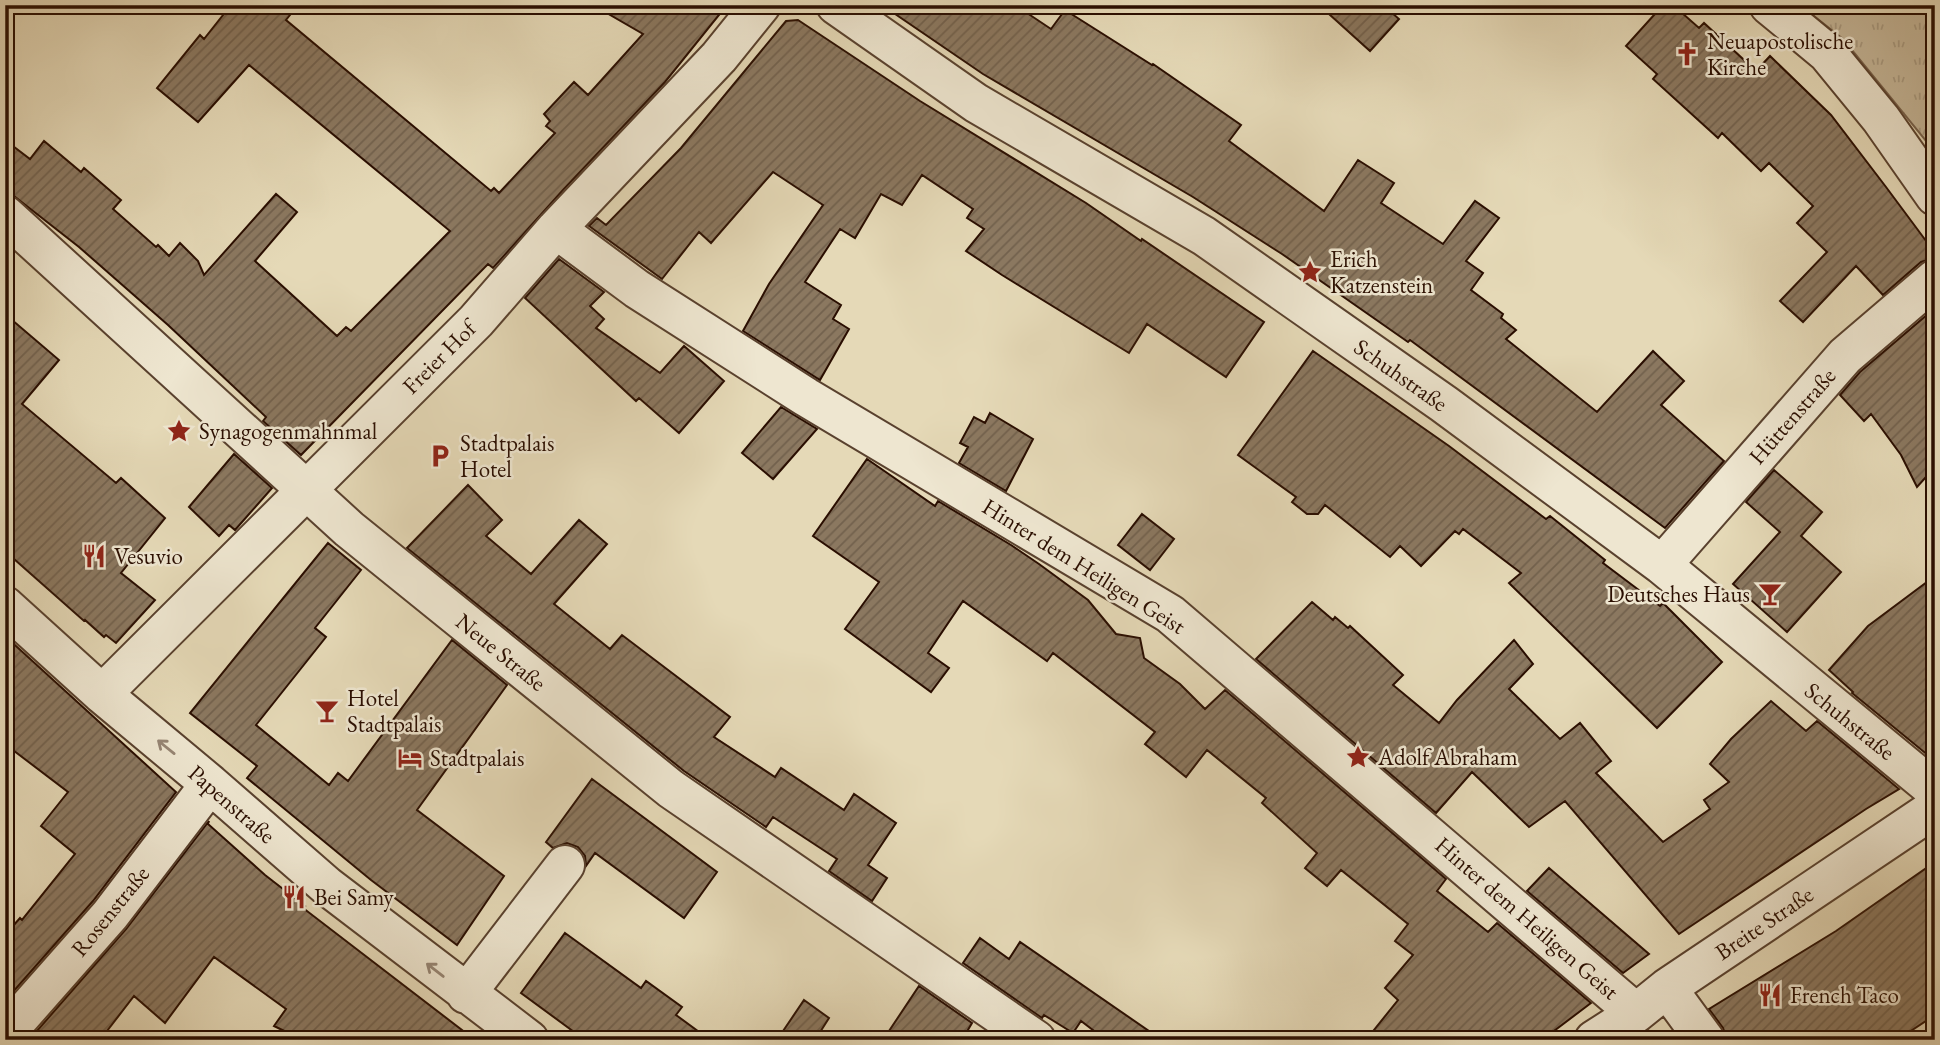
<svg xmlns="http://www.w3.org/2000/svg" width="1940" height="1045" font-family="'EB Garamond',serif">
<defs>
<pattern id="park-tufts" width="24" height="20" patternUnits="userSpaceOnUse" patternTransform="scale(1.75)"><rect width="24" height="20" fill="#c5b698"/><path d="M3 7l-1-3M5 7V3M7 7l1-3M15 17l-1-3M17 17v-4M19 17l1-3" fill="none" stroke="#a99b81"/></pattern>
<pattern id="building-hatch" width="6" height="6" patternUnits="userSpaceOnUse" patternTransform="scale(1.75)"><rect width="6" height="6" fill="#8b7860"/><path d="M-1 1l2-2M0 6l6-6M5 7l2-2" fill="none" stroke="#72614d"/></pattern>
</defs>
<rect width="100%" height="100%" fill="#e5d9b7"/>
<filter id="stains"><feTurbulence type="fractalNoise" baseFrequency=".00286" numOctaves="4"/><feColorMatrix values="0 0 0 0 .2 0 0 0 0 .09 0 0 0 0 .02 0 0 0 .5 -.17"/></filter>
<radialGradient id="worn" r=".72"><stop offset=".6" stop-color="#630" stop-opacity="0"/><stop offset="1" stop-color="#630" stop-opacity=".3"/></radialGradient>
<!-- park -->
<path fill="url(#park-tufts)" stroke="#78624c" stroke-width="2" d="M1800,5H1935V152L1843,39Z"/>
<!-- building -->
<path fill="url(#building-hatch)" stroke="#2a0e01" stroke-width="2" d="M231,5H298L286,20L491,191L494,188L499,193L555,133L546,126L550,121L544,114L574,82L588,95L643,34L593,5H727L665,82L563,190L493,268L488,264L301,455L263,421L266,417L168,325L79,247L5,189V140L30,159L44,141L81,172L84,168L121,200L113,209L156,247L158,245L169,256L180,243L198,261L204,275L276,194L297,212L255,261L337,336L346,327L351,331L450,231L249,65L198,122L157,88L200,35L204,39Z
M882,5H1015L1051,29L1065,10L1152,65L1153,64L1241,125L1229,141L1324,211L1358,160L1394,183L1381,203L1443,244L1475,201L1499,218L1466,261L1483,273L1471,290L1503,314L1501,318L1516,330L1506,339L1597,412L1653,351L1684,381L1661,405L1724,461L1665,528L1410,340L1408,342L1282,254L1193,197L983,74Z
M1319,5H1383L1399,19L1370,51Z
M1663,5H1673L1699,28L1704,23L1756,71L1770,56L1831,115L1886,187L1935,253V258L1921,262L1883,295L1856,266L1803,322L1780,301L1827,252L1797,223L1813,206L1769,163L1761,171L1722,133L1718,138L1653,79L1657,74L1626,46Z
M798,20L920,101L1086,203L1141,241L1142,239L1264,322L1226,377L1147,324L1129,353L1002,275L966,251L984,229L967,218L973,209L922,175L902,205L881,194L855,238L840,229L805,282L841,305L833,319L849,329L820,380L743,331L769,284L823,205L773,172L711,243L699,232L662,279L589,226L597,218L606,225L681,148L786,21Z
M559,259L604,292L590,306L604,319L596,328L660,373L684,346L724,381L679,433L639,398L636,401L525,298Z
M1935,308V467L1917,487L1901,455L1871,414L1864,421L1840,395L1860,372Z
M5,314L59,360L22,404L116,483L121,478L165,518L121,573L155,600L116,643L106,635L104,637L85,620L84,621L5,551Z
M1313,351L1449,446L1546,519L1550,516L1605,560L1603,563L1660,606L1663,603L1722,662L1657,728L1509,583L1521,573L1463,529L1459,534L1455,531L1421,566L1400,546L1390,557L1325,505L1318,514H1307L1292,502L1296,497L1238,455Z
M781,407L817,429L773,479L742,453Z
M990,413L1033,439L1006,491L959,463L968,447L960,443L974,417L985,423Z
M234,454L272,488L235,530L229,525L219,536L189,507Z
M867,459L935,506L938,501L1011,545L1039,564L1088,600L1116,634L1140,638L1144,658L1180,684L1205,709L1225,690L1446,879L1437,891L1488,932L1497,923L1591,1003L1542,1040H1366L1398,1000L1385,988L1413,955L1395,941L1408,924L1341,870L1327,886L1305,868L1317,853L1262,803L1266,798L1207,750L1186,777L1145,744L1155,732L1053,653L1047,661L963,601L928,653L949,668L931,692L845,629L879,582L813,536Z
M1774,470L1822,512L1801,536L1841,572L1787,632L1733,584L1780,532L1746,502Z
M468,485L502,520L486,536L531,574L579,520L607,544L554,604L610,649L622,635L730,717L714,737L775,777L781,768L844,810L854,794L896,823L868,865L887,878L872,901L829,871L837,859L773,817L766,827L684,771L407,548Z
M1142,514L1174,539L1150,570L1118,545Z
M328,543L361,570L315,628L326,637L256,725L329,785L338,773L348,781L452,640L507,685L417,810L504,876L457,945L371,880L247,778L257,766L190,713Z
M1935,576V761L1852,693L1853,692L1829,670L1868,626Z
M1312,602L1333,620L1335,617L1348,628L1350,626L1403,675L1393,685L1439,723L1457,700L1514,640L1533,664L1509,689L1560,739L1580,723L1611,761L1596,773L1663,842L1710,809L1704,800L1729,782L1710,764L1731,739L1771,701L1806,731L1817,721L1899,789L1866,809L1679,934L1565,801L1529,827L1472,772L1436,813L1256,659Z
M5,636L176,792L93,901L5,1001V935L20,918L22,920L75,854L41,826L68,792L5,744Z
M592,779L717,872L684,918L595,853L586,866L585,856L578,847L567,843L553,848L546,842Z
M209,821L208,824L265,875L305,906L303,908L475,1040H303L274,1026L286,1009L214,957L165,1023L134,996L100,1040H29L126,929Z
M1935,862V1015L1897,1040H1727L1723,1028L1709,1009L1836,931Z
M1549,868L1649,954L1623,973L1527,891Z
M565,933L641,988L646,981L682,1007L676,1015L710,1040H585L521,993Z
M980,938L1009,959L1020,942L1162,1040H1106L1081,1021L1073,1033L1044,1015L1042,1018L963,963Z
M919,986L972,1023L962,1040H883Z
M804,1000L829,1018L815,1040H777Z"/>
<g fill="none" stroke-linecap="round" stroke-linejoin="round">
<!-- minor casing -->
<g stroke="#59412e" stroke-width="42">
<path id="minor" d="M836,5L976,103L1204,236L1444,404L1662,565L1935,790
M1769,5L1827,53L1881,119L1935,196
M5,215L349,529L671,789L1036,1040
M556,229L637,289L806,397L1170,614L1636,1013
M1662,565L1845,356L1935,279
M5,606L102,694L210,784L327,886L529,1040
M102,694L476,321L556,229L719,57L761,5
M1667,988L1705,1040
M466,994L565,865
M5,1034L110,915L210,784
M1594,1040L1636,1013L1667,988L1935,808"/>
</g>
<!-- minor -->
<use href="#minor" stroke="#eee6d0" stroke-width="38"/>
</g>
<!-- one-way arrows -->
<defs><path id="oneway-shaft" d="M-6 0H5M1.5-3L5.5 0L1.5 3" fill="none" stroke-width="1.6" stroke-linecap="round" stroke-linejoin="round" transform="scale(1.75)"/></defs>
<g stroke="#968573">
<use href="#oneway-shaft" transform="translate(166 747) rotate(-141)"/>
<use href="#oneway-shaft" transform="translate(435 970) rotate(-142)"/>
</g>
<!-- icons -->
<defs>
<g id="church-bare" transform="scale(1.89)"><path d="M-1.2-6h2.4v3.5h3.3v2.4h-3.3V6h-2.4V-.1h-3.3v-2.4h3.3Z" fill="#8f2418" stroke="#eee6d0" stroke-width="2.5" paint-order="stroke"/></g>
<g id="sight-bare" transform="scale(1.89)"><path d="M0-6L1.8-2.2L6-1.7L2.9 1.2L3.7 5.4L0 3.3L-3.7 5.4L-2.9 1.2L-6-1.7L-1.8-2.2Z" fill="#8f2418" stroke="#eee6d0" stroke-width="2.5" paint-order="stroke"/></g>
<g id="parking-bare" transform="scale(1.89)"><path d="M-3.5-5.5H1a3.5 3.5 0 0 1 0 7H-1V5.5H-3.5ZM-1-3.4V-.6H.8a1.4 1.4 0 0 0 0-2.8Z" fill="#8f2418" stroke="#eee6d0" stroke-width="2.5" paint-order="stroke"/></g>
<g id="restaurant-bare" transform="scale(1.89)"><path d="M-5-6h1v4h1v-4h1v4h1v-4h1v5L-1.5 .5V6h-2V.5L-5-1ZM5-6V6H3V1.5H1.5Q1.5-4 5-6Z" fill="#8f2418" stroke="#eee6d0" stroke-width="2.5" paint-order="stroke"/></g>
<g id="bar-bare" transform="scale(1.89)"><path d="M-6-5H6L.8 .8V4.5H3.5V6h-7V4.5H-.8V.8Z" fill="#8f2418" stroke="#eee6d0" stroke-width="2.5" paint-order="stroke"/></g>
<g id="hotel-bare" transform="scale(1.89)"><path d="M-6-4.5h1.5V1H6V5H4.5V3h-9V5H-6ZM-4 0a1.8 1.8 0 1 1 3.6 0ZM.5 0V-2.5h3Q6-2.5 6 0Z" fill="#8f2418" stroke="#eee6d0" stroke-width="2.5" paint-order="stroke"/></g>
</defs>
<g fill-rule="evenodd">
<use href="#church-bare" x="1687" y="54"/>
<use href="#sight-bare" x="1310" y="272"/>
<use href="#sight-bare" x="179" y="431"/>
<use href="#parking-bare" x="440" y="456"/>
<use href="#restaurant-bare" x="94" y="556"/>
<use href="#bar-bare" x="1770" y="594"/>
<use href="#bar-bare" x="327" y="711"/>
<use href="#sight-bare" x="1358" y="757"/>
<use href="#hotel-bare" x="410" y="758"/>
<use href="#restaurant-bare" x="294" y="897"/>
<use href="#restaurant-bare" x="1770" y="995"/>
</g>
<g text-anchor="middle" stroke-width="5" stroke-linejoin="round" paint-order="stroke">
<!-- poi labels -->
<g font-size="23" fill="#2a0e01" stroke="#eee6d0" text-anchor="start">
<text x="1707" y="49">Neuapostolische<tspan x="1707" dy="26">Kirche</tspan></text>
<text x="1330" y="267">Erich<tspan x="1330" dy="26">Katzenstein</tspan></text>
<text x="199" y="439">Synagogenmahnmal</text>
<text x="460" y="451">Stadtpalais<tspan x="460" dy="26">Hotel</tspan></text>
<text x="114" y="564">Vesuvio</text>
<text x="1750" y="602" text-anchor="end">Deutsches Haus</text>
<text x="347" y="706">Hotel<tspan x="347" dy="26">Stadtpalais</tspan></text>
<text x="1378" y="765">Adolf Abraham</text>
<text x="430" y="766">Stadtpalais</text>
<text x="314" y="905">Bei Samy</text>
<text x="1790" y="1003">French Taco</text>
</g>
<!-- street labels -->
<g font-size="23" fill="#2a0e01" stroke="#eee6d0">
<text transform="translate(439 357) rotate(-45)" y="8">Freier Hof</text>
<text transform="translate(1401 375) rotate(35)" y="8">Schuhstraße</text>
<text transform="translate(1792 416) rotate(-49)" y="8">Hüttenstraße</text>
<text transform="translate(1084 566) rotate(32)" y="8">Hinter dem Heiligen Geist</text>
<text transform="translate(501 652) rotate(39)" y="8">Neue Straße</text>
<text transform="translate(1850 721) rotate(39)" y="8">Schuhstraße</text>
<text transform="translate(232 804) rotate(41)" y="8">Papenstraße</text>
<text transform="translate(110 911) rotate(-51)" y="8">Rosenstraße</text>
<text transform="translate(1527 918) rotate(41)" y="8">Hinter dem Heiligen Geist</text>
<text transform="translate(1764 923) rotate(-34)" y="8">Breite Straße</text>
</g>
</g>
<!-- margin -->
<rect width="1940" height="1045" fill="none" stroke="#e5d9b7" stroke-width="28"/>
<rect x="7" y="7" width="1926" height="1031" fill="none" stroke="#2a0e01" stroke-width="3.5"/>
<rect x="14" y="14" width="1912" height="1017" fill="none" stroke="#2a0e01" stroke-width="2"/>
<rect width="100%" height="100%" filter="url(#stains)"/>
<rect width="100%" height="100%" fill="url(#worn)"/>
</svg>
